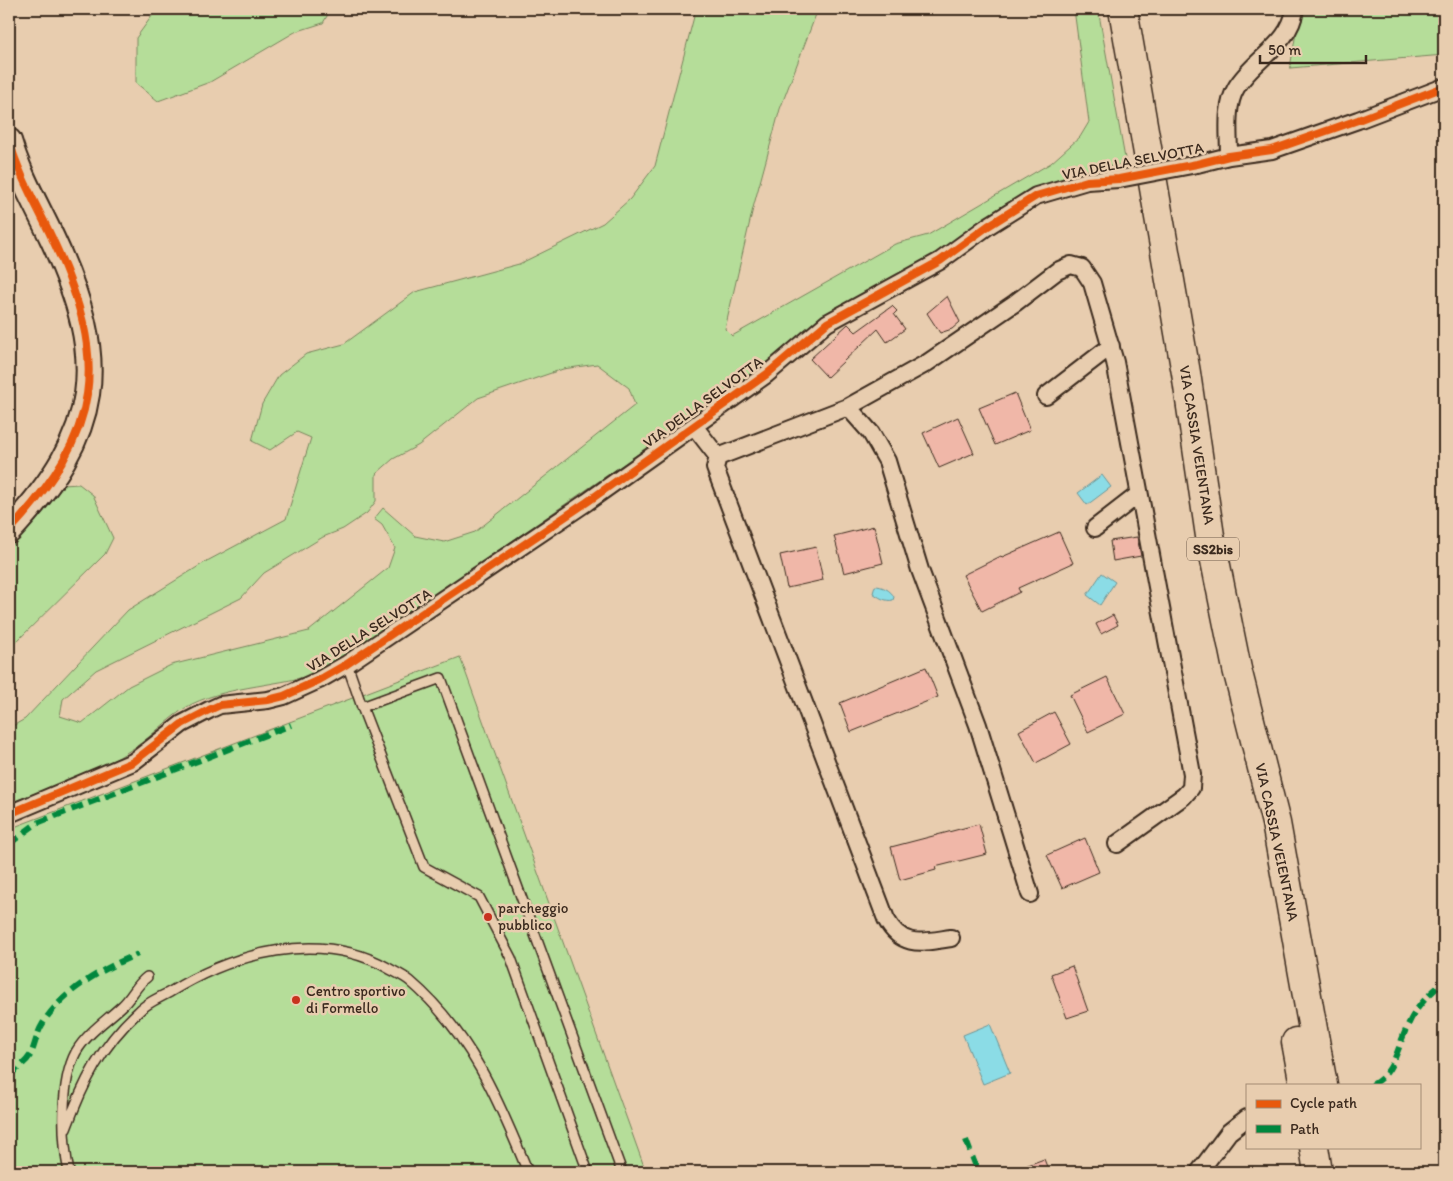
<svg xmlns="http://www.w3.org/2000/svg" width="1453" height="1181" font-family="Itim,sans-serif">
<rect width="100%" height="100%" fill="#e8cdaf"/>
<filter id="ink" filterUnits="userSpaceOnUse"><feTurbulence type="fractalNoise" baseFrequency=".02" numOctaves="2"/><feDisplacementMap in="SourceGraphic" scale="10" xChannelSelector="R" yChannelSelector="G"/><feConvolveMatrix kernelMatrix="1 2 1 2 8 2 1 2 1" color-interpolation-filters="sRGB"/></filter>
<g filter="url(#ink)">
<!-- green -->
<path fill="#b5dd99" stroke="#78845c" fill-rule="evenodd" d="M157,9H213L220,11L236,9H331L323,23L295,32L210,82L158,101L136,83V38Z
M696,9H818L780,109L753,208L725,329L732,336L895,244L928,235L1051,163L1080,137L1089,122L1074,9H1098L1126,164L1091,169L1031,192L943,255L763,368L322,672C280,686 232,685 192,704C171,715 154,735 134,748C97,773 51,787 9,803V728L25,719L128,610L207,561L286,519L311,438L297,432L270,450L252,441L262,404L279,375L306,354L344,344L415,292L519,264L603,223L630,199L655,166ZM597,364L629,388L635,405L475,532L444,542L415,536L383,508L374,519L382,525L395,548L388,568L309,631L171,665L129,686L82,723L60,716L63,699L96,670L241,598L264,573L323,537L343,529L367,513L376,501V474L393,459L419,445L478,398L563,369Z
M1300,9H1332L1330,14L1346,15L1349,9H1444V55L1290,68Z
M79,484L93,495L113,538L105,554L9,649V543L63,485Z
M460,657L646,1172H9V829Z"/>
<!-- water -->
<path fill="#8bdce6" stroke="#6b9596" d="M1102,475L1111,487L1087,505L1078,493Z
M1102,573L1115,582L1100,605L1087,595Z
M875,586C882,586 891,590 894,597L893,600C886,602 878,597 873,593Z
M990,1024L1010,1073L983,1084L963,1035Z"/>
<!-- building -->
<path fill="#f0b7a8" stroke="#3b2a1e" d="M947,296L960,322L952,329L940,333L927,313Z
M892,306L897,311L894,314L905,329L887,342L878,329L827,377L810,359L848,324L856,332Z
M1015,393L1030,430L995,445L979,408Z
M958,417L974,453L939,468L923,433Z
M874,526L883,563L844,573L834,536Z
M1059,532L1073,563L1018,588L1020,592L982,611L963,575L1001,556L1002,557Z
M1137,537L1141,556L1113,561L1110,541Z
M816,547L823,580L787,588L780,555Z
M1113,615L1118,625L1101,634L1096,624Z
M926,667L938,697L851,732L840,703Z
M1107,677L1125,714L1088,732L1070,695Z
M1054,712L1071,744L1036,763L1019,731Z
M979,824L987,854L935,867L936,870L900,880L891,847Z
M1085,838L1099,872L1062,888L1047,855Z
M1072,966L1088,1011L1067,1018L1051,974Z
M1044,1159L1049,1172H1012V1171Z"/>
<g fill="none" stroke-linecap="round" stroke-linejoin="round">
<!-- lane casing -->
<g stroke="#3b2a1e" stroke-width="12">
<path id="lane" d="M347,664L362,707L441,678L622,1172
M362,707L424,867L479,897L511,958L588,1172
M66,1129C83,1083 101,1046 138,1012C146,1003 159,998 170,992C233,953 319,929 388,968C395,972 404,976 410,981C470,1032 499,1101 528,1172
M69,1172C62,1139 60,1082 76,1052C87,1033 107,1020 122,1006C132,997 136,985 147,977"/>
</g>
<!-- street casing -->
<g stroke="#3b2a1e" stroke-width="20">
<path id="street" d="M1229,156C1229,133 1225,107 1236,88C1253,59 1291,44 1295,9
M1197,164L1229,156L1272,150L1358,120L1444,87
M1046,396L1111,346
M848,407L871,433L887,461L920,570L978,725L1030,894
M694,426L718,457L715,468L886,919C902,949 923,942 951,938
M718,457L848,407L927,363L1015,303L1057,271L1071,265L1082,268L1092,283L1115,362L1192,774L1191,788L1184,796L1117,844
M1095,528L1139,494
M9,814L133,762L182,724L209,710L220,705L268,700L284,696L319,680L347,664L587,502L767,374L827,323L940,261L988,226L1036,196L1087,181L1119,179
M1199,1172L1229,1132L1247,1118"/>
</g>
<!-- secondary casing -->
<g stroke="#3b2a1e" stroke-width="28">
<path id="secondary" d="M9,141C19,175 37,206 52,238C110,362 102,431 9,531"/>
</g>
<!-- highway casing -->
<g stroke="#3b2a1e" stroke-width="31">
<path id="highway" d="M1123,9L1186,373L1210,536L1237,669L1276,823L1323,1085
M1296,1042L1304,1085
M1314,1147L1318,1172"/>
</g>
<!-- lane -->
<use href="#lane" stroke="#e8cdaf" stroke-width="9"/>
<!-- street -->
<use href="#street" stroke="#e8cdaf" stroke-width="16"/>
<!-- secondary -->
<use href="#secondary" stroke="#e8cdaf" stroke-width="24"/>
<!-- highway -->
<use href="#highway" stroke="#e8cdaf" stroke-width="28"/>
<!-- street-bridge casing -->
<g stroke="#3b2a1e" stroke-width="20" stroke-linecap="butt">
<path id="street-bridge" d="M1119,179L1197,164"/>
</g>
<!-- street-bridge -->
<use href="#street-bridge" stroke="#e8cdaf" stroke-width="16"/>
<!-- quiet -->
<path stroke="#00873e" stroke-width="6" stroke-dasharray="12 6" stroke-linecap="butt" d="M9,844L37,823L291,725
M9,1076C16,1069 26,1063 31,1054C35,1045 37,1033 42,1025C61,991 104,968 138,954
M1372,1085C1396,1072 1397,1046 1409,1023C1417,1006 1429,994 1444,982
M966,1140L978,1172"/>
<!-- cycleway casing -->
<g stroke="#e8cdaf" stroke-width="11">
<path id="cycleway" d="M9,141C19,175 37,206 52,238C110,362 102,431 9,531
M9,814L133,762L182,724L209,710L220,705L268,700L284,696L319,680L347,664L587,502L767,374L827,323L940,261L988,226L1036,196L1087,181L1119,179L1197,164L1229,156L1272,150L1358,120L1444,87"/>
</g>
<!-- cycleway -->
<use href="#cycleway" stroke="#e8590c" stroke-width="8"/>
</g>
</g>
<!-- markers -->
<g fill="#c8321e" stroke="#e8cdaf" stroke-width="2">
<circle cx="488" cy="917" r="5"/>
<circle cx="296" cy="1000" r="5"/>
</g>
<g text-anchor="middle" stroke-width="5" stroke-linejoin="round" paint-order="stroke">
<!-- shield labels -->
<rect fill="#e8cdaf" stroke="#6f5b4a" stroke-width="1" x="1187" y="537.5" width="52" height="23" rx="4"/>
<g font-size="14" font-weight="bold" fill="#3b2a1e">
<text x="1213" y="554">SS2bis</text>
</g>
<!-- street labels -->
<g font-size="15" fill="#3b2a1e" stroke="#e8cdaf">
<text transform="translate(1133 161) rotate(-11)" y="5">VIA DELLA SELVOTTA</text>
<text transform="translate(703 402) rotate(-36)" y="5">VIA DELLA SELVOTTA</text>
<text transform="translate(1197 445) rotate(81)" y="5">VIA CASSIA VEIENTANA</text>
<text transform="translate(369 630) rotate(-32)" y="5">VIA DELLA SELVOTTA</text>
<text transform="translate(1277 842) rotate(78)" y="5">VIA CASSIA VEIENTANA</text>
</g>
<!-- poi labels -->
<g font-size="15" fill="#3b2a1e" stroke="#e8cdaf" text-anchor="start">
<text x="498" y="913">parcheggio<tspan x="498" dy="17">pubblico</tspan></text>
<text x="306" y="996">Centro sportivo<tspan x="306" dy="17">di Formello</tspan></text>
</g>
</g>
<!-- margin -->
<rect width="1453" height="1181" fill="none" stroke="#e8cdaf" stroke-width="30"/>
<rect x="15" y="15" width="1423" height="1151" fill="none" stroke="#3b2a1e" stroke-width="2" filter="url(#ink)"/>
<!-- legend -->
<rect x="1246" y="1084" width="175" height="65" fill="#e8cdaf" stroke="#a38c75"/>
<rect x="1256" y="1100" width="25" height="8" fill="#e8590c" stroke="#a38c75"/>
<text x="1290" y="1108" font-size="15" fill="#3b2a1e">Cycle path</text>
<rect x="1256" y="1125" width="25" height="8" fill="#00873e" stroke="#a38c75"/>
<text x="1290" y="1134" font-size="15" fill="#3b2a1e">Path</text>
<!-- scale -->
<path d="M1260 55v8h106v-8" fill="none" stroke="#3b2a1e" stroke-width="2.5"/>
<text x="1268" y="55" font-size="15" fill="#3b2a1e" stroke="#e8cdaf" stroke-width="4" paint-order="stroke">50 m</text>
</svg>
